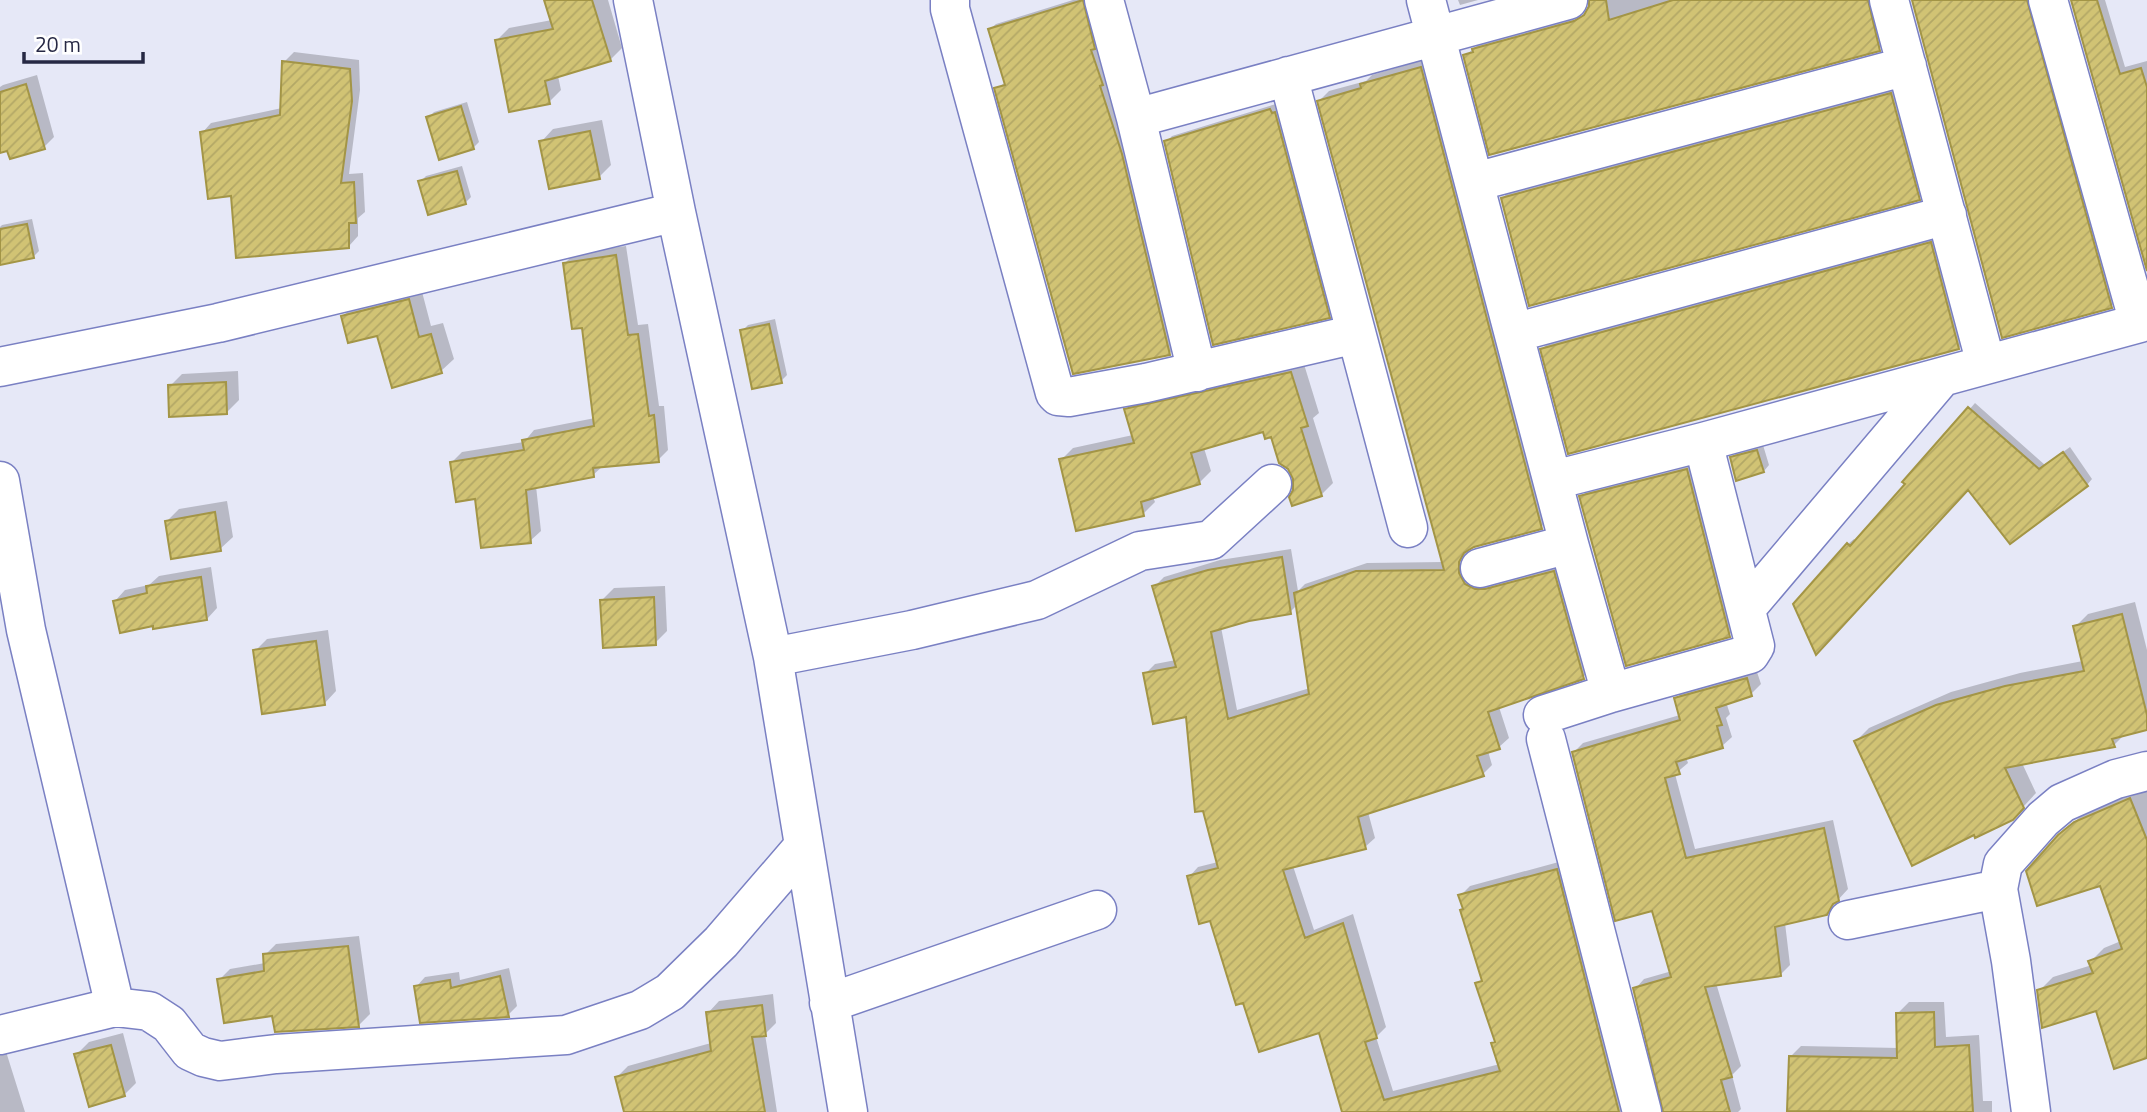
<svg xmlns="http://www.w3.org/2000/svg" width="2147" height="1112" font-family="'Titillium Web',sans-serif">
<defs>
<pattern id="building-hatch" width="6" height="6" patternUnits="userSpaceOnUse" patternTransform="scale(1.75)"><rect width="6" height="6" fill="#d1c374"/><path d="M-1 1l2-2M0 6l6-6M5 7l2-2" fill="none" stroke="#b3a866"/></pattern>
</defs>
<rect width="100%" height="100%" fill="#e6e8f7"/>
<!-- shadow -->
<path fill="#0003" fill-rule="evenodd" d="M551,0H608L622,48L610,60L558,76L561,90L549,102L497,40L509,28L552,20Z
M1073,0H1089L1108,77L1105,80L1126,148L1175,347L1170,353L996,89L1006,82L990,29L996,24Z
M1458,0H1478L1460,5Z
M1591,0H1873L1885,43L1879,49L1465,56L1479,44L1582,16L1587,12Z
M1913,0H2032L2117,301L2111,306Z
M2073,0H2105L2125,67L2147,61V264Z
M294,52L359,60L360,90L349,174L363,173L365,212L358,218V236L349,246L233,194L202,133L211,123L282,108L284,62Z
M1430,58L1551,517L1541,527L1469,548L1468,563L1563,562L1593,668L1583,677L1499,707L1509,738L1499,747L1488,751L1492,765L1483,774L1368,812L1375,838L1365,847L1293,866L1314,930L1353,914L1386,1027L1376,1037L1393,1091L1500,1064L1493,1043L1496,1041L1477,984L1483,978L1460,896L1470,886L1566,860L1632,1112H1344L1320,1031L1244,1001L1211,919L1189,877L1198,867L1218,862L1188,715L1145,674L1155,664L1176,660L1154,587L1164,577L1220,560L1291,549L1298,591L1305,584L1367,563L1443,562L1319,101L1329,91L1366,81L1372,75ZM1297,605L1310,688L1237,710L1221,627L1290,612Z
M37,75L54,137L44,147L0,152V87L3,85Z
M1897,88L1925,192L1919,198H1503L1508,192Z
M467,102L479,142L473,148L428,118L434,112Z
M1276,104L1334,310L1329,316L1166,142L1172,136Z
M602,120L611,165L599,177L541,142L553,129Z
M462,166L471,197L465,203L420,182L426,176Z
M32,219L39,251L33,257L0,250V227L2,225Z
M1936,237L1964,342L1959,348L1542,349L1548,343Z
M626,246L638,325L648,324L659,406H664L668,450L658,460L603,466L593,475L536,486L541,531L530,541L477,497L452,462L462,452L524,442L534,430L595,418L583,326L565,263L575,253Z
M421,288L431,326L443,323L454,359L441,371L343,316L355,304Z
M775,319L787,375L781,381L742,331L748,325Z
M1303,361L1319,413L1313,418L1333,483L1321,495L1295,478L1272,435L1264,430L1204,448L1211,471L1199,483L1153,497L1155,502L1143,514L1061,460L1073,448L1133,435L1126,410L1137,398Z
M238,371L239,400L227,412L170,386L182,374Z
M1975,403L2045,465L2070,447L2092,479L2087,485L1968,488L1816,652L1848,544L1854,539L1856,541Z
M1763,445L1769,465L1764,471L1731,458L1737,452Z
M1693,464L1735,629L1729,635L1581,497L1587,491Z
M227,501L233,537L220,549L167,521L179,509Z
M211,567L217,608L207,619L115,601L125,590L149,585L159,576Z
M665,586L667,631L655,643L602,600L614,588Z
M2135,602L2147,650V728L2126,733L2114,745L2022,763L2036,793L2012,819L1856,741L1869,728L1951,692L2020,673L2083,661L2075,627L2088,614Z
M328,630L336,691L324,704L255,651L267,639Z
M1756,669L1761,684L1751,694L1726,702L1730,714L1726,718L1732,737L1722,746L1686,757L1688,763L1675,774L1695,849L1833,820L1848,889L1826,913L1785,923L1790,965L1780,975L1716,983L1741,1066L1732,1075L1741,1109L1738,1112H1665L1635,989L1644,979L1672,971L1654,909L1574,752L1583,743L1680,715L1676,699L1685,689Z
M2144,785L2147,793V1056L2097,1009L2039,991L2053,977L2092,965L2090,962L2104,948L2121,941L2101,883L2060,836L2089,808Z
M359,936L370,1014L359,1025L274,1014L219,980L230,969L265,963V955L276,944Z
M509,968L517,1006L508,1015L416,987L425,977L459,972L460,980Z
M773,994L776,1023L765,1034L777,1112H626L617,1077L628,1066L711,1043L708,1013L719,1001Z
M1909,1002H1944L1946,1037L1979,1035L1983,1101H1992V1112H1868L1790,1057L1801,1046L1899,1048L1898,1013Z
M123,1033L136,1083L124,1095L76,1055L89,1042Z
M0,1040L3,1042L25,1112H0Z"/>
<!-- building -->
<path fill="url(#building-hatch)" stroke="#a39546" stroke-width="2" d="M544,0H592L611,61L545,81L550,104L509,112L495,40L553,29Z
M1083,0L1095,49L1091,50L1103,85L1100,86L1122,154L1170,355L1073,374L994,88L1005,85L988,29Z
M1589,0H1606L1609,20L1673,0H1868L1880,51L1489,155L1463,55L1473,52L1472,49L1574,21L1584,15L1589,6Z
M1912,0H2027L2112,308L2002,338Z
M2071,0H2097L2120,74L2141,68L2147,87V271Z
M282,61L350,69L352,101L341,183L354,182L356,223H349V248L236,258L231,196L208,199L200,132L280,115Z
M1421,67L1542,529L1474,547L1464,553L1459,562V573L1465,584L1475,589H1485L1554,571L1584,679L1488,712L1500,749L1477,756L1484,776L1358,817L1366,849L1283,870L1305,938L1343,923L1377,1038L1365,1042L1384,1100L1500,1071L1491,1043L1495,1042L1475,983L1482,981L1460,910L1463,909L1458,895L1557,869L1619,1112H1342L1319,1033L1259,1052L1243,1003L1236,1005L1210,921L1199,924L1187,876L1218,868L1203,811L1195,812L1186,717L1153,724L1143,673L1176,667L1152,586L1208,570L1282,557L1291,614L1249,621L1211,632L1228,719L1309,694L1294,593L1356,571L1444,570L1317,101L1361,88L1360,84Z
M26,84L45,149L10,159L7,151L0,153V92Z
M1891,93L1920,200L1529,306L1501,198Z
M461,106L474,149L439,160L426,117Z
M1270,109L1272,113L1275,112L1330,318L1213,345L1164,141Z
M590,131L600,179L549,189L539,141Z
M457,171L466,204L428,215L418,181Z
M27,224L34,258L0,265V229Z
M1931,242L1959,349L1568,454L1540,349Z
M616,255L628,335L638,334L649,416L654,415L659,462L593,468L594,477L526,490L531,543L481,548L475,499L456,502L450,462L524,450L522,440L594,426L582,328L572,329L563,263Z
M409,299L419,337L431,334L442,373L392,388L377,336L348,343L341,316Z
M769,324L782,383L752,389L740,330Z
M1291,372L1308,426L1301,428L1322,496L1292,506L1289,497L1293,490V479L1288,469L1279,463L1271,437L1265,439L1263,432L1191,453L1200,484L1141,502L1144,516L1076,531L1059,459L1134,443L1124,409Z
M226,382L227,414L169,417L168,385Z
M1968,407L2039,469L2063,452L2088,486L2010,544L1968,490L1816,655L1793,604L1847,543L1850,546L1905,484L1902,482Z
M1757,450L1764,472L1736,481L1730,457Z
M1687,469L1730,637L1626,666L1579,496Z
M215,512L221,551L171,559L165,521Z
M201,577L207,620L153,629V626L120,633L113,601L147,593L146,586Z
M654,597L656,645L603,648L600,600Z
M2122,614L2147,715V730L2112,739L2115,747L2005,768L2024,808L2013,820L1975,838L1974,835L1912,866L1854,741L1936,705L2005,686L2084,671L2073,626Z
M316,641L325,705L262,714L253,650Z
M1747,678L1752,696L1716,708L1722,725L1717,726L1723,748L1676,762L1680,774L1665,778L1686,858L1824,828L1839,901L1833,904L1827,915L1775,927L1781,976L1705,987L1732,1077L1721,1080L1730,1112H1663L1633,988L1671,977L1652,911L1615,921L1572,752L1680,720L1674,698Z
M2130,798L2147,840V1058L2114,1069L2096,1011L2042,1028L2037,990L2093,973L2088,961L2122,949L2100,886L2037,906L2026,871L2058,835L2074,822Z
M348,946L359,1027L275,1032L272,1016L224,1023L217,979L264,971L263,954Z
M500,976L509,1017L420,1023L414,986L450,980L451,988Z
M762,1005L766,1036L752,1037L765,1112H624L615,1077L711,1051L706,1012Z
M1934,1012L1935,1047L1969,1045L1973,1112L1787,1111L1789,1056L1897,1058L1896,1013Z
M111,1045L125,1096L89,1107L74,1054Z"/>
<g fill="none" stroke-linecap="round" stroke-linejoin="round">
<!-- minor casing -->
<g stroke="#7a80c3" stroke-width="41">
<path id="minor" d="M633,0L676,212L773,657L848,1112
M950,0V9L1055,393L1058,396L1069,397L1146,383L1356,334
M1104,0L1136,118L1197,372
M1426,0L1569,544L1611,693
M1889,0L1986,364
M2048,0L2139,323
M1288,76L1408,528
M1136,118L1568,0
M1475,182L1907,66
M1514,333L1947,215
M0,367L218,323L676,212
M1554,480L1703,442L2147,321
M0,481L26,630L115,1007
M1480,568L1569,544
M1747,607L1942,377
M773,657L912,630L1037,600L1140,551L1211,540L1272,484
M1543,715L1611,693L1750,654L1755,646L1703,442
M1546,739L1642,1112
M1848,920L1998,889
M829,1003L1097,910
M0,1035L115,1007L149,1011L169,1024L190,1051L203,1057L220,1061L276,1054L566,1035L640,1010L670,992L721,942L803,847
M2031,1112L2011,961L1998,889L2003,864L2043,819L2062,803L2116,779L2147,771"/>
</g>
<!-- minor -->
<use href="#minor" stroke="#fff" stroke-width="38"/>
</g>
<!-- scale -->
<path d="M24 52v10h119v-10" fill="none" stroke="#262844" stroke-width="3.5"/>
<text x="35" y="52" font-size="21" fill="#262844" stroke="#ffffff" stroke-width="5" paint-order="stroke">20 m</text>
</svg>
